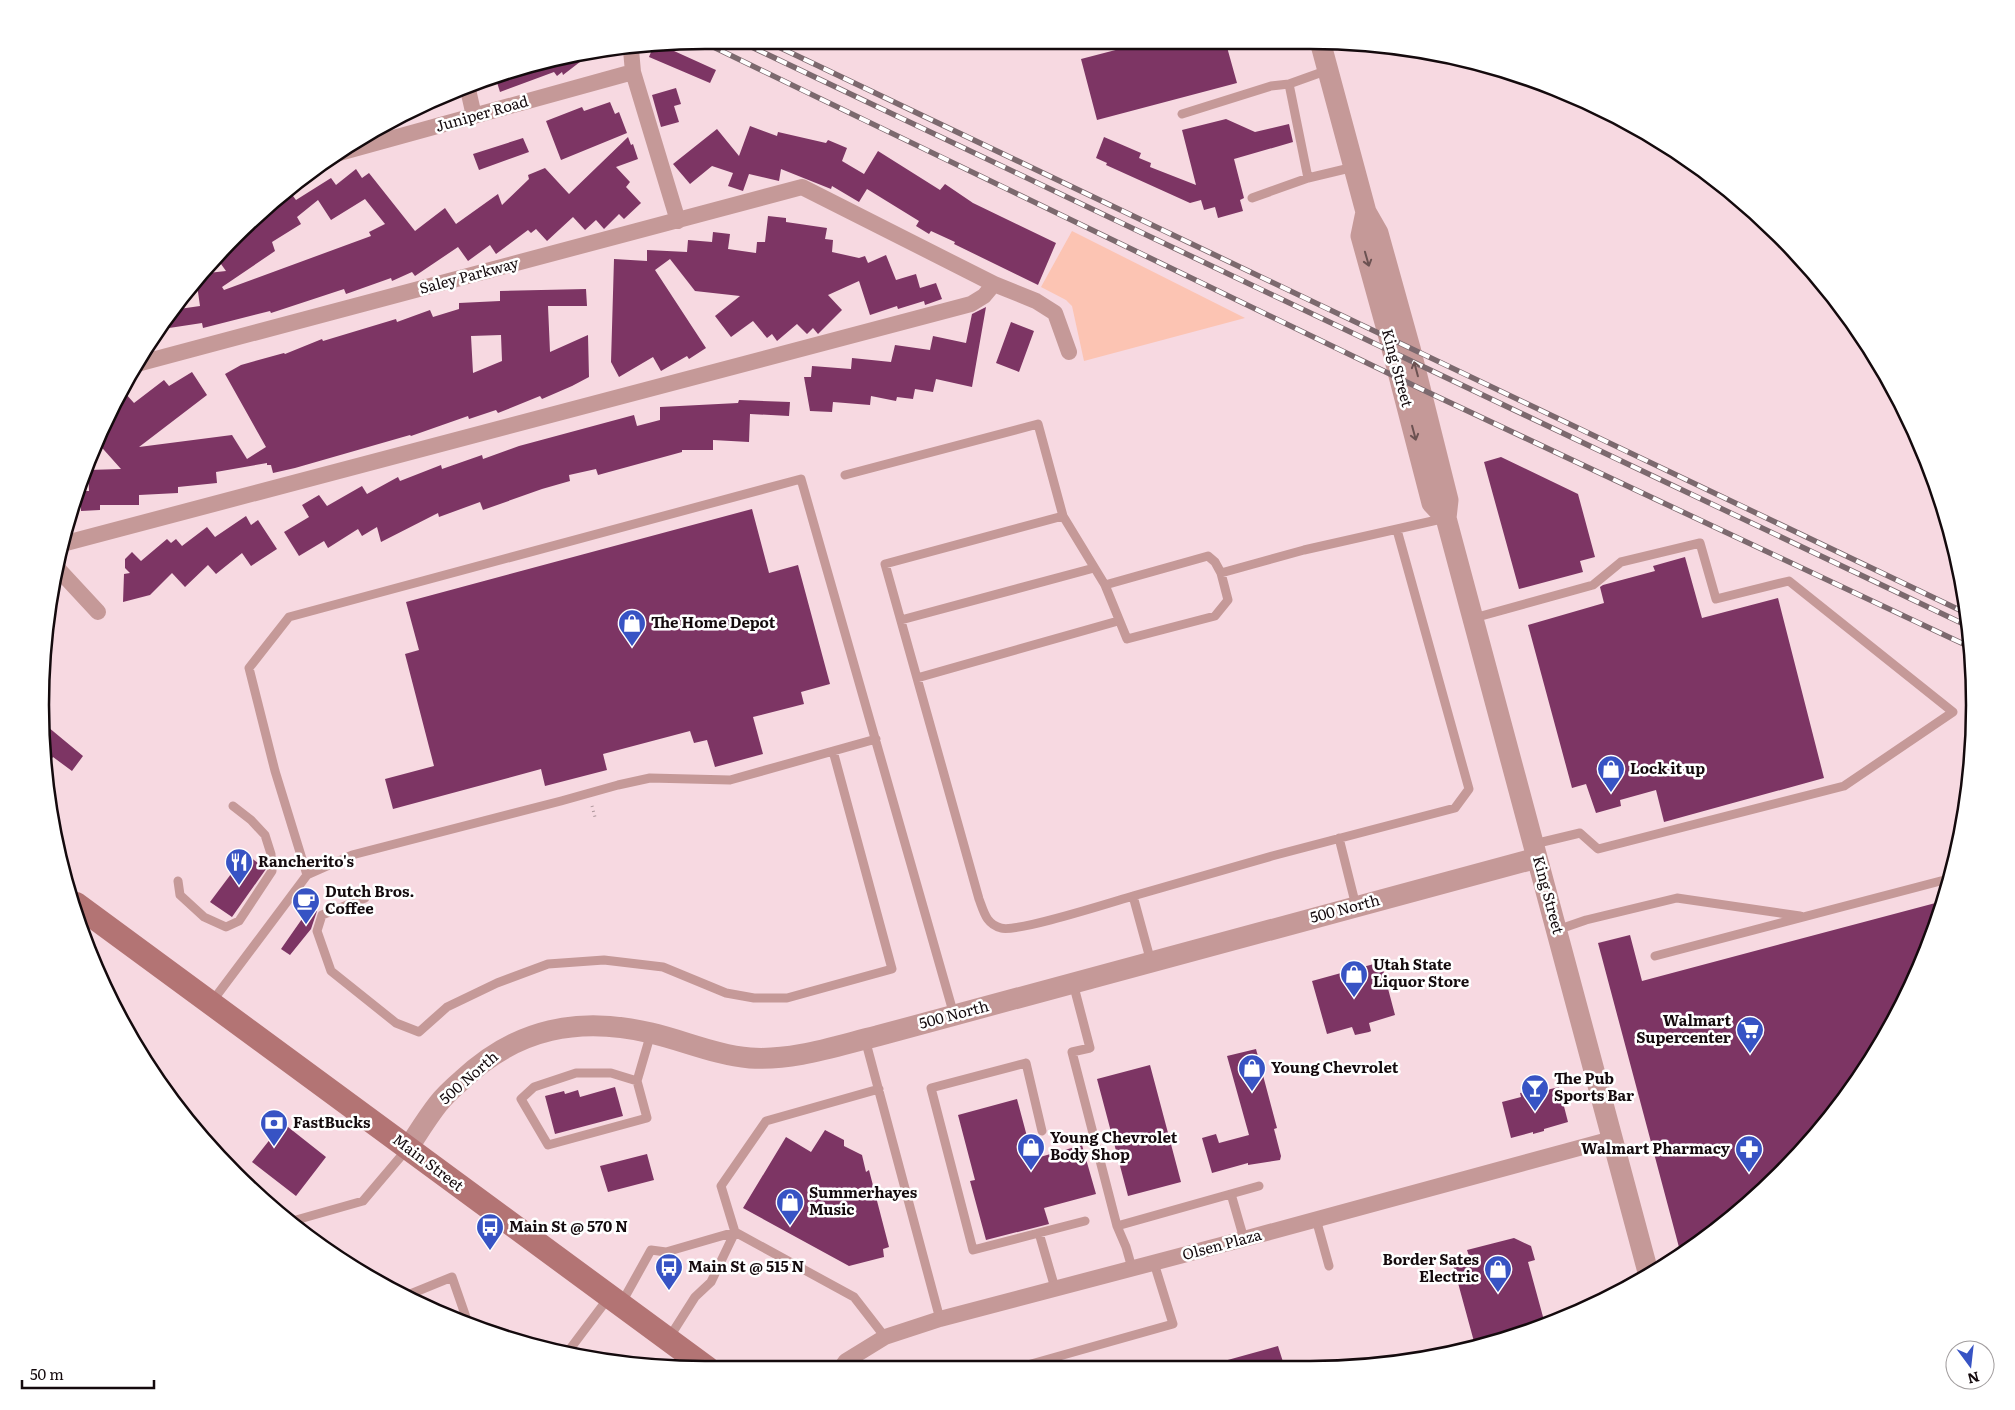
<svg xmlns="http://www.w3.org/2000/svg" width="2015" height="1410" font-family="Literata,serif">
<rect width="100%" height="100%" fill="#f7d9e1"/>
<!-- green -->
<path fill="#fcc4b3" d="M1072,231L1245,318L1084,361L1072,306L1066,300L1041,287Z"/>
<!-- building -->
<path fill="#7d3564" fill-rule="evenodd" d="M1154,40H1225L1237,83L1097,120L1081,59Z
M663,46L716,70L710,83L649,57L653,47Z
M589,55L563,75L562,72L557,76L554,72L500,92L495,76L533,63Z
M676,88L681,104L674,106L679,122L661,127L652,95Z
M610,102L615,114L619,112L627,133L561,160L546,121L582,107L584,111Z
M1226,119L1255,132L1289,124L1293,142L1234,159L1244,198L1240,200L1243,211L1218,218L1215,207L1204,210L1201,200L1190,203L1106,165L1107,163L1096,158L1104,137L1141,153L1139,158L1151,163L1150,167L1196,185L1182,130Z
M750,126L777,136L778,132L826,143L828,140L847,148L842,161L864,174L878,151L940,190L945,184L973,203L1056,243L1038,285L954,244L955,242L931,231L929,234L916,226L919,221L867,189L859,202L832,186L831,189L781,169L779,181L749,174L743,191L728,186L733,173L712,166L690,184L673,164L717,129L739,156Z
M628,137L631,145L633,144L638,159L616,167L630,182L626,187L641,203L624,219L619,214L604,229L596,220L585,230L573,217L547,241L536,229L531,233L528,230L496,254L490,245L468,261L458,247L415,276L412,272L392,281L391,278L346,294L344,289L271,313L270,311L203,328L202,323L156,330L172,310L200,306L196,278L199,274L226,271L216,257L290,192L296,200L331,178L336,185L356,169L362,178L369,173L415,231L445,208L456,224L498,194L502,205L529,179L528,175L545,168L569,194ZM365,199L385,224L369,232L371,236L224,290L222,287L275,251L272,242L301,224L297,217L318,200L331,220Z
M523,138L529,152L479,170L473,154Z
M768,216L786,218V222L827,228L825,239L833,240L832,252L859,258L865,256L868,263L886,255L896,280L916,274L920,288L936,283L942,299L925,305L924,301L898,309L897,306L870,315L859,281L828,295L842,310L818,334L813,328L807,334L797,324L777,341L772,334L767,338L753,321L731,337L715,316L740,296L695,291L670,259L655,270L706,348L689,359L687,356L661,371L653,357L619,377L611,362L614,259L647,261V250L687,252L688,240L712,242L713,232L730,234L728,249L756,253L757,242H765Z
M586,289L587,306H548L550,352L588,335L589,377L572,386L542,399L540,396L498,413L496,410L469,419L468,416L411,436L410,435L295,468L273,473L271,465H267V463L216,472L217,483L178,487V493L139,495V505H100V510L81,511V491H89L88,470L121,469L96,441L118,398L125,393L134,403L164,380L169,386L192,372L207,395L139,447L232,435L247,459L266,447L225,374L241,365L284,353L285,354L322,339L323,341L396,319L397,322L430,310L433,317L459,309V303L500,301V291ZM501,335L502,361L473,373L471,336Z
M986,307L972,387L936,379L933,392L915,389L913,399L897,397L896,401L871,396L870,405L833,402L832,412L810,411L804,377H811L812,366L851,369L852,358L891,362L895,345L930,350L933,336L966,343L972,314Z
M1011,322L1034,331L1019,372L996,363Z
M739,400L790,402L789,416L750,414L749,442L713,440V450H682V452L598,475L596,469L569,475L570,481L542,489L483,510L480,502L439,517L438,513L381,542L377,527L362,536L358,529L328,548L324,541L299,556L284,532L309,517L302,505L319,495L327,506L362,486L367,494L398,477L400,481L441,465L442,469L482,455L483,459L519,446L634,415L637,426L660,420V407L738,403Z
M1501,457L1578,494L1595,557L1580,561L1583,572L1519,589L1484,462Z
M752,509L769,573L798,565L830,684L801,692L804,704L753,717L763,754L715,767L707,740L694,743L690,731L603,754L607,770L545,786L541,769L393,809L385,779L434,766L405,654L419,650L406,602Z
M246,516L251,525L258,520L277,549L251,566L242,553L216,574L208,565L185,587L172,573L150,595L123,602L124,574L130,573L125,568V559L132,552L141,561L167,539L171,543L176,539L182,546L207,527L215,537Z
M1685,557L1702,618L1778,598L1824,778L1664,822L1656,790L1620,800L1621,806L1596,813L1586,784L1572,788L1528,625L1604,603L1600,587L1603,585L1655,571L1653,566Z
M42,722L83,756L72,771L53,757L44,769L41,748Z
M246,854L266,869L232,917L210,902Z
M1943,901L1907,999L1838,1110L1749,1205L1680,1251L1598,943L1630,935L1642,981Z
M311,906L317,911L311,929L290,955L281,949Z
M1381,962L1395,1015L1369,1023L1371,1031L1369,1032L1355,1035L1352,1027L1327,1034L1312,981Z
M1256,1049L1277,1128L1274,1129L1281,1156L1280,1160L1248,1165V1163L1212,1173L1202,1138L1216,1134L1219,1143L1249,1135L1227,1056Z
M1150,1065L1181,1182L1128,1196L1097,1079Z
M615,1087L623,1116L555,1134L545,1096L564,1091L565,1094L578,1090L580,1097Z
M1559,1087L1568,1122L1544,1129V1131L1533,1134V1132L1511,1138L1502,1102L1521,1097L1520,1093L1533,1090L1534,1093Z
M1017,1099L1033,1159L1082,1145L1096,1194L1044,1208L1049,1224L986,1240L970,1181L975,1180L958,1115Z
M283,1123L326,1157L296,1196L252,1162Z
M825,1130L844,1140V1146L862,1155L866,1172L869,1170L889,1247L883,1249L884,1257L849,1266L743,1208L786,1137L811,1152Z
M647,1154L654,1180L608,1192L600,1166Z
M1514,1238L1531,1246L1535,1260L1528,1262L1545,1324L1476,1349L1452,1261L1469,1256L1467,1250Z
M1278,1346L1284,1365H1225L1224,1361Z"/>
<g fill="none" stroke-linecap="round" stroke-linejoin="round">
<!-- path -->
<path stroke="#ac959b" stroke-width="3" stroke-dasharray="1 4" stroke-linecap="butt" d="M592,806L595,817"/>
<!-- service -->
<path stroke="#c59998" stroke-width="9" d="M1289,84L1308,178L1354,167
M1182,114L1271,86L1289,84L1328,70
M1252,198L1308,178
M845,475L1038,424L1063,516
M1105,585L1208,556L1215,562L1221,573L1304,550L1446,518
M1474,618L1593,585L1621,562L1700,543L1716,599L1789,581L1953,712L1844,786L1598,849L1580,833L1534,844
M901,620L1094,568
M917,678L1118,621
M1339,838L1356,906
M307,875L275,771L249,668L289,617L801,479L954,1015
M178,881L180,895L204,917L226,927L239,921L272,871L271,854L265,835L251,820L233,806
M1133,896C1112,902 1016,933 1001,928C986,924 984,912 979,899L885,564L1063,516L1105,585L1127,639L1215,616L1228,600L1221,573
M365,898L322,915L317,931L331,971L396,1023L419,1032L447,1007L497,983L548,964L604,960L663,967L726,993L754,998H787L892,969L833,751
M1557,930L1586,920L1677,898L1800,916
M1655,956L1952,878
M1151,962L1133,896L1272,856L1455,808L1469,789L1397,530
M1073,983L1090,1048L1072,1052L1117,1226L1126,1247L1132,1268
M211,1003L307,875L352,855L561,801L618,785L650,778L730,780L876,739
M865,1039L940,1319
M637,1081L647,1118L548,1145L521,1099L534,1087L576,1073H611L637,1081L651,1033
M1042,1131L1026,1063L931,1088L973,1250L1085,1221
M1231,1194L1244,1239
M1316,1219L1329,1266
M289,1222L363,1201L408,1148
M1117,1226L1259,1186
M1039,1233L1055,1288
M403,1297L452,1277L468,1323
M621,1304L651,1250L666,1252L735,1232L854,1297L885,1337
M669,1338L695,1297L711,1282L735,1232L721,1186L766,1121L879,1089
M567,1353L609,1297
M1024,1366L1173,1324L1154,1263"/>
<!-- minor -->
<path stroke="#c59998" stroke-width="16" d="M631,50L633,72L678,221
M467,85L474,116
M332,155L633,72
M137,364L802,187L994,284L1036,301L1055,313L1069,352
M66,543L971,304L984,296L994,284
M59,570L98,612
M841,1368L846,1361L885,1337L940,1319L1244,1239L1612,1139"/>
<!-- tertiary -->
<path stroke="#c59998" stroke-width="21" d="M1320,41L1366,212L1378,233L1410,348L1448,500L1446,518L1648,1272
M1366,212L1361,236L1389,337L1432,503L1446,518
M408,1148C418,1133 427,1118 438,1104C445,1095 454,1087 462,1080C517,1028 579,1016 651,1033C685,1041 716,1055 750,1058C793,1061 836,1046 877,1036L1537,858"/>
<!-- secondary -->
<path stroke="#b37474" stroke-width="24" d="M76,904L707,1368"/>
<!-- rail casing -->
<g stroke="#7c696e" stroke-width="5.5">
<path id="rail" d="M737,40L1970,627
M764,40L1968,614
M701,41L1421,389L1970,647"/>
</g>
<!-- rail -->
<use href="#rail" stroke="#fff" stroke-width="4" stroke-dasharray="11" stroke-linecap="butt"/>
</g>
<!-- one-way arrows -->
<defs><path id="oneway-shaft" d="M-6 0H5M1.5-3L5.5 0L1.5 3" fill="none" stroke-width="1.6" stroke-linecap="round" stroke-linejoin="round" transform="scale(1.25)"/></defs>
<g stroke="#6c5252">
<use href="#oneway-shaft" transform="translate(1367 259) rotate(74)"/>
<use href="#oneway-shaft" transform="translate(1416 369) rotate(-105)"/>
<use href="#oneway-shaft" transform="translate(1414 433) rotate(75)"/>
</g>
<!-- icons -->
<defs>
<g id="shop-pin" transform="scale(1.4375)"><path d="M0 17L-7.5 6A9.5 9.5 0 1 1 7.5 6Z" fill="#3753c4" stroke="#fff"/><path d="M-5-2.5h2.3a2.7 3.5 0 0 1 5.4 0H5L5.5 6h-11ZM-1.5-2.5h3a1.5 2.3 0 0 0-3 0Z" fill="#fff"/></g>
<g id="restaurant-pin" transform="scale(1.4375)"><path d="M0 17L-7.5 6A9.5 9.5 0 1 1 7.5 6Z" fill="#3753c4" stroke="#fff"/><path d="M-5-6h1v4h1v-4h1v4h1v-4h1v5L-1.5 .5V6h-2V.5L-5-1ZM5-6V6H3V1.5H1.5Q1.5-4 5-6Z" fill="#fff"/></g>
<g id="cafe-pin" transform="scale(1.4375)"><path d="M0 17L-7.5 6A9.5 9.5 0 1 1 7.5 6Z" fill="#3753c4" stroke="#fff"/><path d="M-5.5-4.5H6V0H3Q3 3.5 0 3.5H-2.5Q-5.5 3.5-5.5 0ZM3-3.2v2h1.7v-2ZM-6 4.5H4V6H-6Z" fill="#fff"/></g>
<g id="supermarket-pin" transform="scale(1.4375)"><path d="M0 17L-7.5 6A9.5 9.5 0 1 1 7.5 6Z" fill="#3753c4" stroke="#fff"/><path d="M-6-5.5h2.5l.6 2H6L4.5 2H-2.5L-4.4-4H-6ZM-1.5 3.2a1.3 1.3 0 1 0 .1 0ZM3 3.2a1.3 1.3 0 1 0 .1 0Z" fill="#fff"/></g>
<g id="bar-pin" transform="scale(1.4375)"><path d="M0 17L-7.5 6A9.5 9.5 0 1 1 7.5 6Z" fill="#3753c4" stroke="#fff"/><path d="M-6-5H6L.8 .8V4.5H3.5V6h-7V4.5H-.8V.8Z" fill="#fff"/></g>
<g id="bank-pin" transform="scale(1.4375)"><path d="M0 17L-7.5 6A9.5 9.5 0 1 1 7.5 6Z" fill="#3753c4" stroke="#fff"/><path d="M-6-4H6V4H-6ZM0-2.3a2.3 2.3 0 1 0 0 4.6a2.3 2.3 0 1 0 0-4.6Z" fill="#fff"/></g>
<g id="pharmacy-pin" transform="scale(1.4375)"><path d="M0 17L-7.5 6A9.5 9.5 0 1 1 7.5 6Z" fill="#3753c4" stroke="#fff"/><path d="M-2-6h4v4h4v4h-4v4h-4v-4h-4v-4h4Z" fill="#fff"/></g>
<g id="bus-pin" transform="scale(1.4375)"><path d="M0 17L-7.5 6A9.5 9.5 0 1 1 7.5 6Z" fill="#3753c4" stroke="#fff"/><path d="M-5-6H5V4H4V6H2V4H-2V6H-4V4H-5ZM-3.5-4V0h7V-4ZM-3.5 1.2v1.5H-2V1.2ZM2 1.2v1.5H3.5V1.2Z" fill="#fff"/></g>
</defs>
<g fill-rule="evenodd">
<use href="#shop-pin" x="632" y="623"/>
<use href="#shop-pin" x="1611" y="769"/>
<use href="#restaurant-pin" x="239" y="862"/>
<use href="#cafe-pin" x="306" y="901"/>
<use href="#shop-pin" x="1354" y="974"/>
<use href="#supermarket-pin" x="1750" y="1030"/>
<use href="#shop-pin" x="1252" y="1068"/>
<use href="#bar-pin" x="1535" y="1088"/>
<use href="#bank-pin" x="274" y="1123"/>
<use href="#shop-pin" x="1031" y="1147"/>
<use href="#pharmacy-pin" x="1749" y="1149"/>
<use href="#shop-pin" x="790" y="1202"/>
<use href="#bus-pin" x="490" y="1227"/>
<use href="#bus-pin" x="669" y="1267"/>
<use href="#shop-pin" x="1498" y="1269"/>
</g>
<g text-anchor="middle" stroke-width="5" stroke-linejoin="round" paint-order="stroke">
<!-- street labels -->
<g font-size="15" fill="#140a0d" stroke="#fff">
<text transform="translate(482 114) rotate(-16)" y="5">Juniper Road</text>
<text transform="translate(469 276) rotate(-15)" y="5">Saley Parkway</text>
<text transform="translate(1397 368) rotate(75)" y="5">King Street</text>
<text transform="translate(1548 895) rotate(75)" y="5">King Street</text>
<text transform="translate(1345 909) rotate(-15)" y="5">500 North</text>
<text transform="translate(954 1015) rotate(-15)" y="5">500 North</text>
<text transform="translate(469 1078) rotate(-41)" y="5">500 North</text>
<text transform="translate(428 1163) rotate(37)" y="5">Main Street</text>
<text transform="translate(1222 1245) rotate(-15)" y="5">Olsen Plaza</text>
</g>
<!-- poi labels -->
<g font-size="15" font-weight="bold" fill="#140a0d" stroke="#fff" text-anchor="start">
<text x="651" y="628">The Home Depot</text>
<text x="1630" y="774">Lock it up</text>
<text x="258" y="867">Rancherito's</text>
<text x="325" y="897">Dutch Bros.<tspan x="325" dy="17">Coffee</tspan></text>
<text x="1373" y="970">Utah State<tspan x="1373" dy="17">Liquor Store</tspan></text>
<text x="1731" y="1026" text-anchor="end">Walmart<tspan x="1731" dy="17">Supercenter</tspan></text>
<text x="1271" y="1073">Young Chevrolet</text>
<text x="1554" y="1084">The Pub<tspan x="1554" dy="17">Sports Bar</tspan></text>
<text x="293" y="1128">FastBucks</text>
<text x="1050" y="1143">Young Chevrolet<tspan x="1050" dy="17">Body Shop</tspan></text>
<text x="1730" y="1154" text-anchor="end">Walmart Pharmacy</text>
<text x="809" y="1198">Summerhayes<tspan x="809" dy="17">Music</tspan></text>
<text x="509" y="1232">Main St @ 570 N</text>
<text x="1479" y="1265" text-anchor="end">Border Sates<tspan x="1479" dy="17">Electric</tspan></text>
<text x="688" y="1272">Main St @ 515 N</text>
</g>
</g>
<!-- crop -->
<path d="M0 0H2015V1410H0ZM705 49H1310A656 656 0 0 1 1966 705V705A656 656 0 0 1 1310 1361H705A656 656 0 0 1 49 705V705A656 656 0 0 1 705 49Z" fill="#fff" fill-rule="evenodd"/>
<path fill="none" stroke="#140a0d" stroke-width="2.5" d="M705 49H1310A656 656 0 0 1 1966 705V705A656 656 0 0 1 1310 1361H705A656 656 0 0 1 49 705V705A656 656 0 0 1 705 49Z"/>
<!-- north arrow -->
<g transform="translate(1970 1365) rotate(165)"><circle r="24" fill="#ffffff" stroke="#a19d9e"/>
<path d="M0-4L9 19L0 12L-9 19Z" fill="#3753c4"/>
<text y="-8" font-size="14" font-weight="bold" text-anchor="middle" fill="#140a0d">N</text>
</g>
<!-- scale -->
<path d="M22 1380v8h132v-8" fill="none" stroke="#140a0d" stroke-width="2.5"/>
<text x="30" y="1380" font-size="15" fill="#140a0d" stroke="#ffffff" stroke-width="4" paint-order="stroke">50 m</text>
</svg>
